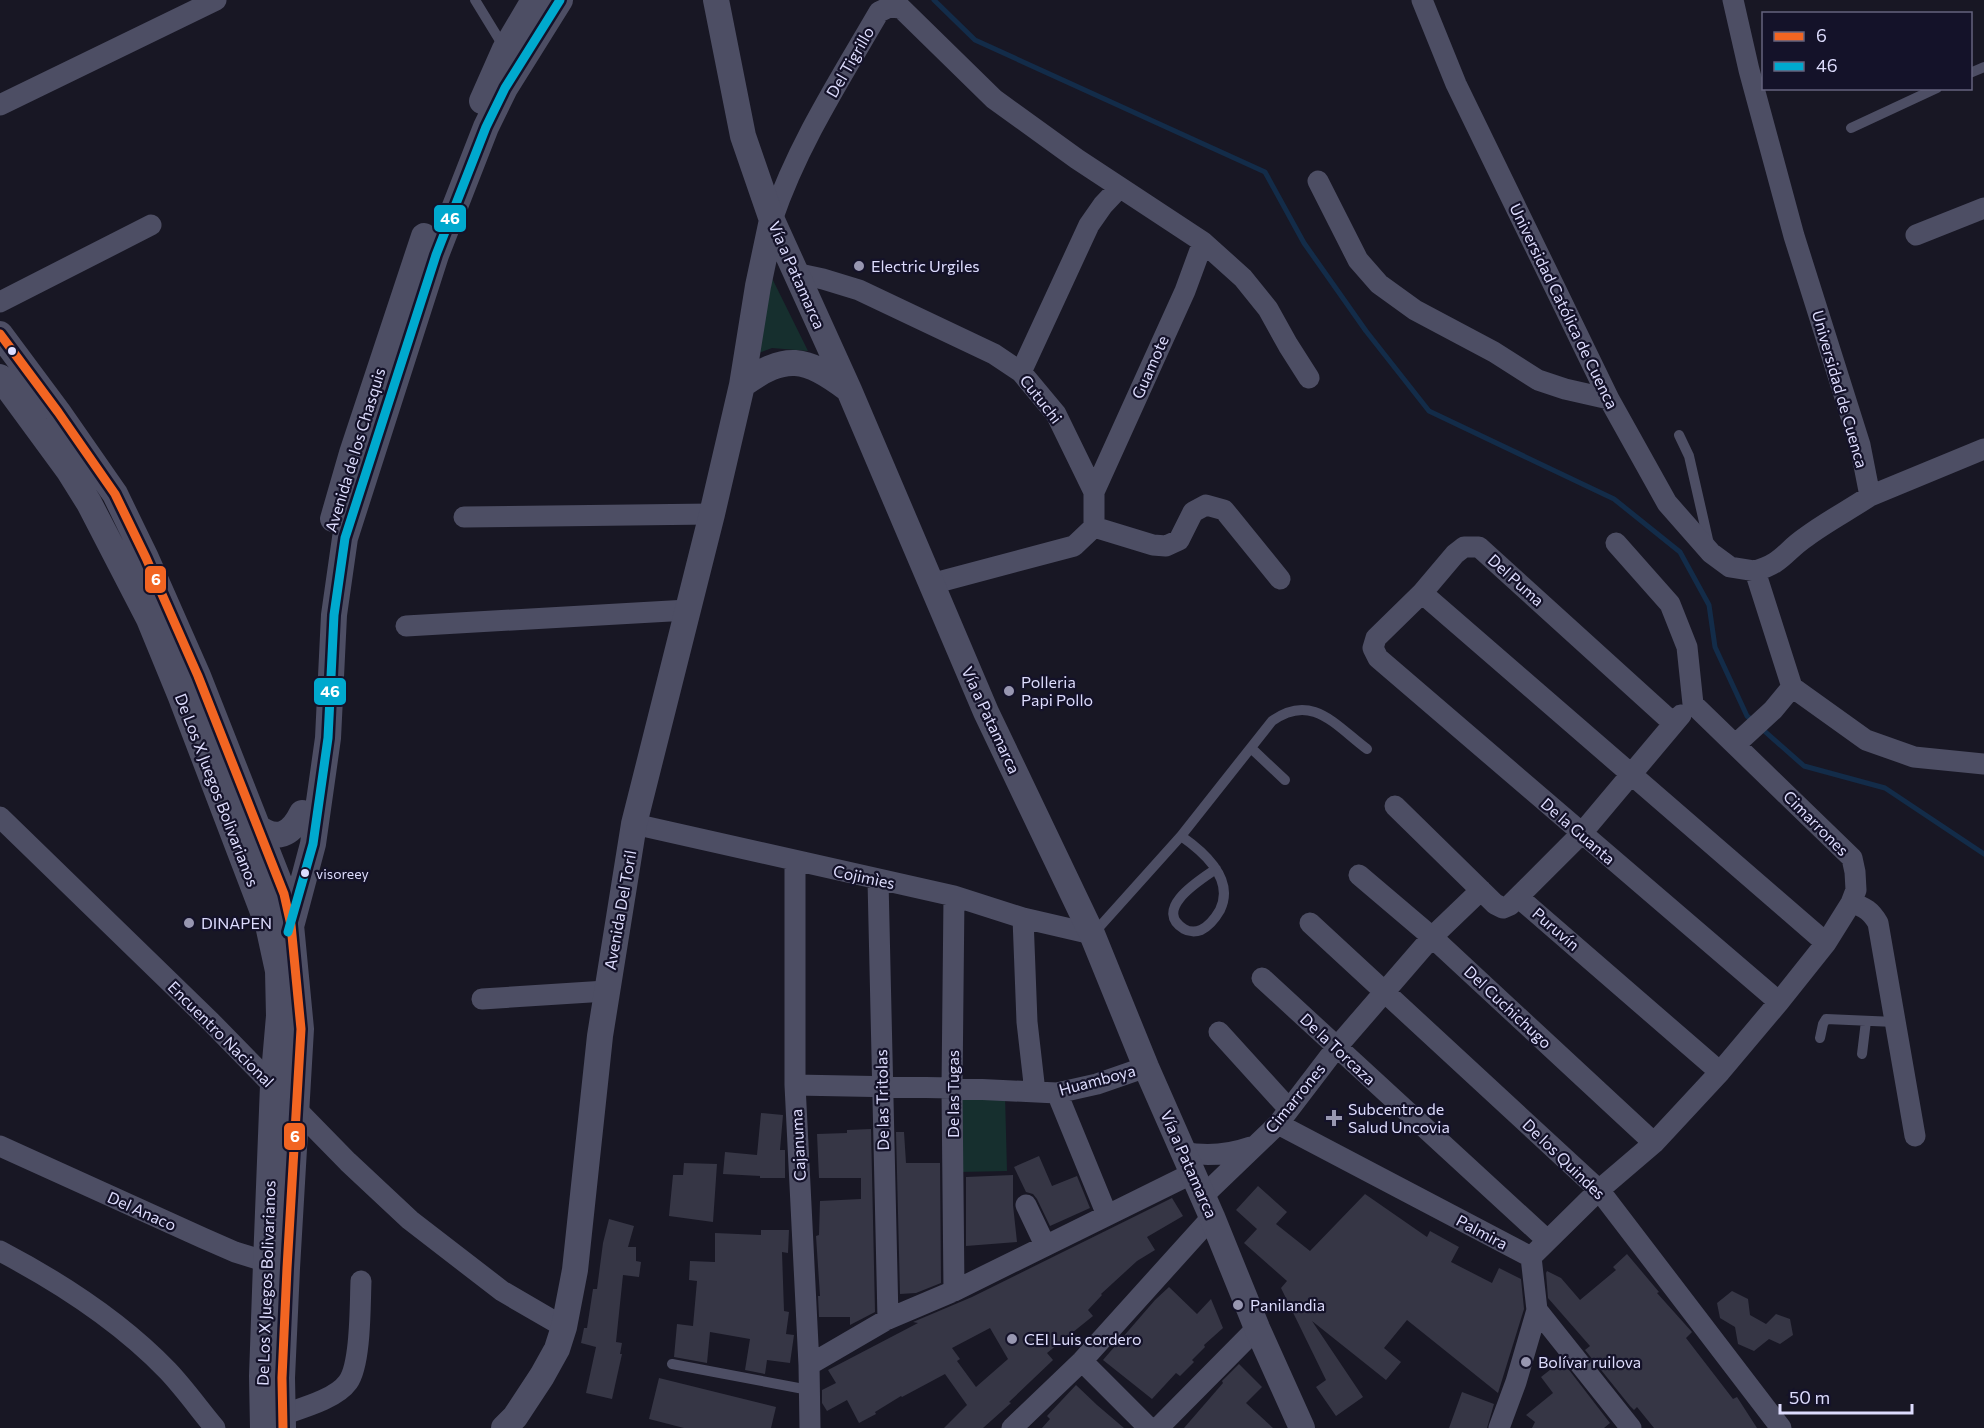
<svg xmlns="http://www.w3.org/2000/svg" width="1984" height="1428" font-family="Commissioner,sans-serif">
<rect width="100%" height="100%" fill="#181724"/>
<!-- green -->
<path fill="#162f2e" d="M765,264L808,351L772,348L751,356Z
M1005,1095L1007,1171L959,1172L957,1096Z"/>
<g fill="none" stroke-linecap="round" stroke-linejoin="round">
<!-- stream -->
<path stroke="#132c49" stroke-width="5" d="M934,0L975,40L1265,172L1304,243L1366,331L1429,411L1614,499L1680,552L1709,605L1715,647L1747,716L1754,722
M1761,728L1804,766L1885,788L1984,854"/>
</g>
<!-- building -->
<path fill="#363645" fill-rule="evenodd" d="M761,1113L783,1115L780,1150H785V1178H760V1176L723,1174L725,1152L757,1155Z
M871,1129L875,1312L850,1325V1317H819L818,1296H820L816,1236L819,1235L820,1201L861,1199V1178H819L817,1134L847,1133V1130Z
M896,1132H904L906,1163H940L941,1283L916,1293L900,1294Z
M1039,1156L1052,1186L1077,1176L1090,1208L1050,1226L1037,1199L1033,1194L1026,1192L1014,1167Z
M684,1163L717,1164L713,1222L669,1216L673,1175H683Z
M1013,1175V1205L1017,1242L966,1246V1177Z
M1258,1186L1287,1212L1276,1224L1310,1251L1365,1194L1427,1237L1430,1231L1459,1247L1451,1262L1492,1283L1499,1268L1521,1279L1524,1309L1498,1393L1407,1320L1384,1348L1401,1362L1386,1380L1312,1321L1363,1397L1336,1416L1316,1387L1326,1380L1281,1288L1287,1281L1244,1243L1257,1229L1236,1210Z
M1172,1198L1183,1216L1147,1237L1155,1250L1137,1261L1101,1294L1102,1295L1088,1310L1093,1316L1047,1353L1053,1360L1009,1402L1011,1403L983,1428H944L967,1405L945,1374L902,1397L901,1396L875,1412L876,1414L859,1423L847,1400L827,1411L822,1403V1390L836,1383L828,1370L918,1323L913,1322L972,1297ZM990,1328L1008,1359L976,1387L957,1361L960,1359L952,1348Z
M609,1219L634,1226L628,1247H636V1261L641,1262L639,1277L623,1275L616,1342L622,1343L620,1354H622L612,1399L586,1393L596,1347L581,1343L584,1328H587L593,1289H597L603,1243Z
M761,1230H789L788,1253L782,1252L784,1311L789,1312L786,1334L794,1335L790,1363L767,1360L765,1374L745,1370L750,1339L710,1332L707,1363L674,1357L677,1324L693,1326L697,1281L689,1280L690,1261L715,1262V1233L761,1235Z
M1627,1254L1659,1292L1657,1293L1692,1332L1686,1338L1733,1399L1737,1397L1757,1428H1654L1637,1407L1634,1410L1630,1406L1585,1350L1590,1346L1548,1298L1546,1273L1547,1271L1561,1278L1580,1300L1616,1270L1613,1267Z
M1169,1287L1197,1314L1211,1299L1223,1328L1204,1345L1205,1347L1192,1360L1194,1362L1180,1376L1176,1373L1152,1399L1103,1360L1155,1300Z
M1732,1291L1748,1299L1750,1315L1766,1324L1776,1314L1790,1319L1793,1335L1780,1344L1769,1339L1754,1351L1738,1344L1735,1327L1720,1318L1717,1303Z
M1560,1362L1564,1368L1566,1366L1610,1423L1604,1428H1532L1535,1422L1526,1415L1553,1393L1541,1377Z
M1239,1364L1262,1387L1246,1403L1273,1428H1184L1223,1383L1222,1381Z
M659,1378L776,1407L771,1428H684L649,1419Z
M1076,1385L1097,1405L1124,1428H1042L1050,1419L1047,1416Z
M1462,1392L1494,1404L1487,1428H1449Z"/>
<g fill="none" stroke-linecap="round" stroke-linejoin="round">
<!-- service -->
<path stroke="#4d4e64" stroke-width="10" d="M475,0L505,49
M1970,73L1984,67
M1851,128L1937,88
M1679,435L1689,456L1709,544
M1251,748L1285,780
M1181,836C1204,852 1235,879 1220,910C1216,917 1209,926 1201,930C1196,932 1189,932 1184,929C1152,909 1200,880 1216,869
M1093,934L1181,836L1272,721C1312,692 1336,726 1367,749
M1820,1038L1823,1024L1826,1019L1895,1022
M1862,1054L1866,1021
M672,1364L809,1390"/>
<!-- minor -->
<path stroke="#4d4e64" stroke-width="21" d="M1422,0L1456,84L1609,399L1667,503L1711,553L1730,567L1755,571
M1733,0L1749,70L1794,236L1860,445L1870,496C1849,510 1826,522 1806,537C1784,552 1783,563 1755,571L1792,687L1866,740L1914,757L1984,764
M0,105L216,0
M1318,181L1358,260L1379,284L1415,310L1494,352L1538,380L1565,389L1609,399
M772,220C797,146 840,79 879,12L889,7L901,8L994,99L1077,159L1203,242L1243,278L1268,309L1288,345L1309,378
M1916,235L1984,208
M795,273L823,279L859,290L994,354L1021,372L1056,414L1094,492V527L1074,546L931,584
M0,302L151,225
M1021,372L1089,225L1103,205L1119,188
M1094,492L1185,291L1203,242
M1870,496L1984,449
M464,517L712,514
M1094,527L1153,545L1166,546L1179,540L1193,512L1206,505L1224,510L1280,579
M1616,543L1670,604L1687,647L1693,704
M1422,593L1826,943
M406,626L688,610
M1673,723L1479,547H1464L1455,554L1422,593L1376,638L1373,648L1378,658L1779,1002
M1736,744L1773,710L1792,687
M1395,806L1495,904L1503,908L1510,905L1581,834L1681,715
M0,817L211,1022L348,1162L410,1220L502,1291L564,1327
M634,824L954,896L1023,918L1092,934
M795,862V1085L809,1365L810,1428
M1359,875L1432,937L1654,1143
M878,880L888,1319
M1518,897L1720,1072
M1851,903C1865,907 1871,911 1878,923L1915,1136
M1023,918L1027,1022L1035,1092
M1310,923L1599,1190L1781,1428
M1262,978L1547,1240
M482,999L606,991
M1219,1032L1289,1109
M795,1085L952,1088L1057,1093L1097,1084L1146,1067
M1057,1093L1107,1215
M1278,1124L1531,1257
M0,1146L203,1238L235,1252L280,1266
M1183,1152C1207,1157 1228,1155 1251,1147
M1203,1196L1278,1124L1336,1048L1432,937L1481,890
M1026,1205L1045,1245
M0,1251C61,1283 120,1321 168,1371C185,1389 199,1409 215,1428
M1531,1257L1599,1190L1654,1143L1720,1072L1779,1002L1826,943L1851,903L1856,890L1855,872L1852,858L1693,704
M954,1291L952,1088L954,896
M1537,1310L1631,1428
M1082,1361L1149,1428
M809,1365L888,1319L954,1291L1193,1173
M282,1415C302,1408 336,1399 348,1382C361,1364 360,1304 361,1281
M1012,1428L1082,1361L1212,1217
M1158,1428L1257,1328
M1499,1428L1516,1382L1537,1310L1531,1257"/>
<!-- tertiary -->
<path stroke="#4d4e64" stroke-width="26" d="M716,0L743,136L772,220L849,390L986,712L1092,934L1146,1067L1212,1217L1257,1328L1302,1428
M482,101L505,49L534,0
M0,334L58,412L115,494L146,558L198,676L284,894L291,925L301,1029L287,1268L282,1378L283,1428
M0,377L69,471L89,503L149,619L181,697L268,925L278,971L279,1016L273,1085L266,1263L262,1376L263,1428
M742,385C786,353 805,357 848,389
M333,519L352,453L424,236
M256,826C277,842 291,835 302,813
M292,923L313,844L328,738L334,615L345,538L436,255L486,127L505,88L560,0
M504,1428L515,1417L542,1376L557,1349L564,1327L575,1270L600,1036L634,824L712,514L742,385L758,286L772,220"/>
<!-- bus-1 casing -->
<g stroke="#141229" stroke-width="14">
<path id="bus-1" d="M0,334L58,412L115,494L146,558L198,676L284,894L291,925L301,1029L287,1268L282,1378L283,1428"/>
</g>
<!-- bus-2 casing -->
<g stroke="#141229" stroke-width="14">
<path id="bus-2" d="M288,932L313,844L328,738L334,615L345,538L436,255L486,127L505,88L560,0"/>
</g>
<!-- bus-1 -->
<use href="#bus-1" stroke="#f26522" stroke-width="9"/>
<!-- bus-2 -->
<use href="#bus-2" stroke="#00a9ce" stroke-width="9"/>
</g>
<!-- markers -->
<g fill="#9897b1" stroke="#141229" stroke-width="2">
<circle cx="859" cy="266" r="6"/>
<circle cx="1009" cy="691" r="6"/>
<circle cx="189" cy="923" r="6"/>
<path d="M1331 1109h6v6h6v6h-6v6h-6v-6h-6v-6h6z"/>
<circle cx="1238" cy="1305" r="6"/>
<circle cx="1012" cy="1339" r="6"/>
<circle cx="1526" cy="1362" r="6"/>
</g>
<g fill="#dddcfd" stroke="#141229" stroke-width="2">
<circle cx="12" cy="351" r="5"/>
<circle cx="305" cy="873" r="5"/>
</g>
<g text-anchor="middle" stroke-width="4.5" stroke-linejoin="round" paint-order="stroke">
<!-- bus labels -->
<g font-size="14" fill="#dddcfd" stroke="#141229" text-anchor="start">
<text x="316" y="879">visoreey</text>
</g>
<!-- street labels -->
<g font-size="16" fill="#dddcfd" stroke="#141229">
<text transform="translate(850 62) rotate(-60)" y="6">Del Tigrillo</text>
<text transform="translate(797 275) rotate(66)" y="6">Vía a Patamarca</text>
<text transform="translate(1564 306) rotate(64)" y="6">Universidad Católica de Cuenca</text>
<text transform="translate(1150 367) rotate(-66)" y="6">Guamote</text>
<text transform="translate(1840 389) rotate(74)" y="6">Universidad de Cuenca</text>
<text transform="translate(1041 399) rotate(52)" y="6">Cutuchi</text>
<text transform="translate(355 450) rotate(-73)" y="6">Avenida de los Chasquis</text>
<text transform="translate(1516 580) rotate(42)" y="6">Del Puma</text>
<text transform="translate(991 720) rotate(65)" y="6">Vía a Patamarca</text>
<text transform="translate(217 790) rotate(69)" y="6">De Los X Juegos Bolivarianos</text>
<text transform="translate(1816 823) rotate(45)" y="6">Cimarrones</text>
<text transform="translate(1578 831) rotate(41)" y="6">De la Guanta</text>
<text transform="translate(864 877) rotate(12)" y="6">Cojimìes</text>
<text transform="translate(620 910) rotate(-80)" y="6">Avenida Del Toril</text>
<text transform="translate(1556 929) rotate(41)" y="6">Puruvín</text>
<text transform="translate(1508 1007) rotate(43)" y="6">Del Cuchichugo</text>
<text transform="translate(221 1034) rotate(45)" y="6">Encuentro Nacional</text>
<text transform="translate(1338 1049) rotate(43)" y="6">De la Torcaza</text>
<text transform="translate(1097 1080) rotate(-15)" y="6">Huamboya</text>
<text transform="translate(953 1094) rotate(-90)" y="6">De las Tugas</text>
<text transform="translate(1295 1098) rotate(-51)" y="6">Cimarrones</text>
<text transform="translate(882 1100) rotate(-91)" y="6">De las Tritolas</text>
<text transform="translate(798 1145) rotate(-93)" y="6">Cajanuma</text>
<text transform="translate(1564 1159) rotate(44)" y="6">De los Quindes</text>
<text transform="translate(1189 1164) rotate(66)" y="6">Vía a Patamarca</text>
<text transform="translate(142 1211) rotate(24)" y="6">Del Anaco</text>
<text transform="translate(1482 1232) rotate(28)" y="6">Palmira</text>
<text transform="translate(266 1283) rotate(-88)" y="6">De Los X Juegos Bolivarianos</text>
</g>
<!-- poi labels -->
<g font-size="16" fill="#dddcfd" stroke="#141229" text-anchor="start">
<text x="871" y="272">Electric Urgiles</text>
<text x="1021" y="688">Polleria<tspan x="1021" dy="18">Papi Pollo</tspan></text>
<text x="201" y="929">DINAPEN</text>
<text x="1348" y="1115">Subcentro de<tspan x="1348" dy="18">Salud Uncovia</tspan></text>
<text x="1250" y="1311">Panilandia</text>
<text x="1024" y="1345">CEI Luis cordero</text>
<text x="1538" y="1368">Bolívar ruilova</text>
</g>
</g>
<g stroke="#141229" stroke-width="2">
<rect x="433" y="204" width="34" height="29" rx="6" fill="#00a9ce"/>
<rect x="144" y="565" width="23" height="29" rx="6" fill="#f26522"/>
<rect x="313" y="677" width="34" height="29" rx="6" fill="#00a9ce"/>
<rect x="283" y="1122" width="23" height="29" rx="6" fill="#f26522"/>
</g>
<g font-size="16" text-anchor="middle" font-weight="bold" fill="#fff">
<text x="450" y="224">46</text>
<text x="156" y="585">6</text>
<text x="330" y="697">46</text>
<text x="295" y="1142">6</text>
</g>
<!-- legend -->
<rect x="1762" y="12" width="210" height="78" fill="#141229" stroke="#64637e" stroke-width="1.5"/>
<rect x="1774" y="32" width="30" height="9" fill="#f26522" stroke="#64637e" stroke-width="1.5"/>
<text x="1816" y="42" font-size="18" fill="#dddcfd">6</text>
<rect x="1774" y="62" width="30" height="9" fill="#00a9ce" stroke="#64637e" stroke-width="1.5"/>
<text x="1816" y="72" font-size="18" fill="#dddcfd">46</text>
<!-- scale -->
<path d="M1780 1404v9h132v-9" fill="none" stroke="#dddcfd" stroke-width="3"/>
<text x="1789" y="1404" font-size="18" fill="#dddcfd" stroke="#141229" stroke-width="4.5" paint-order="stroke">50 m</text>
</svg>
